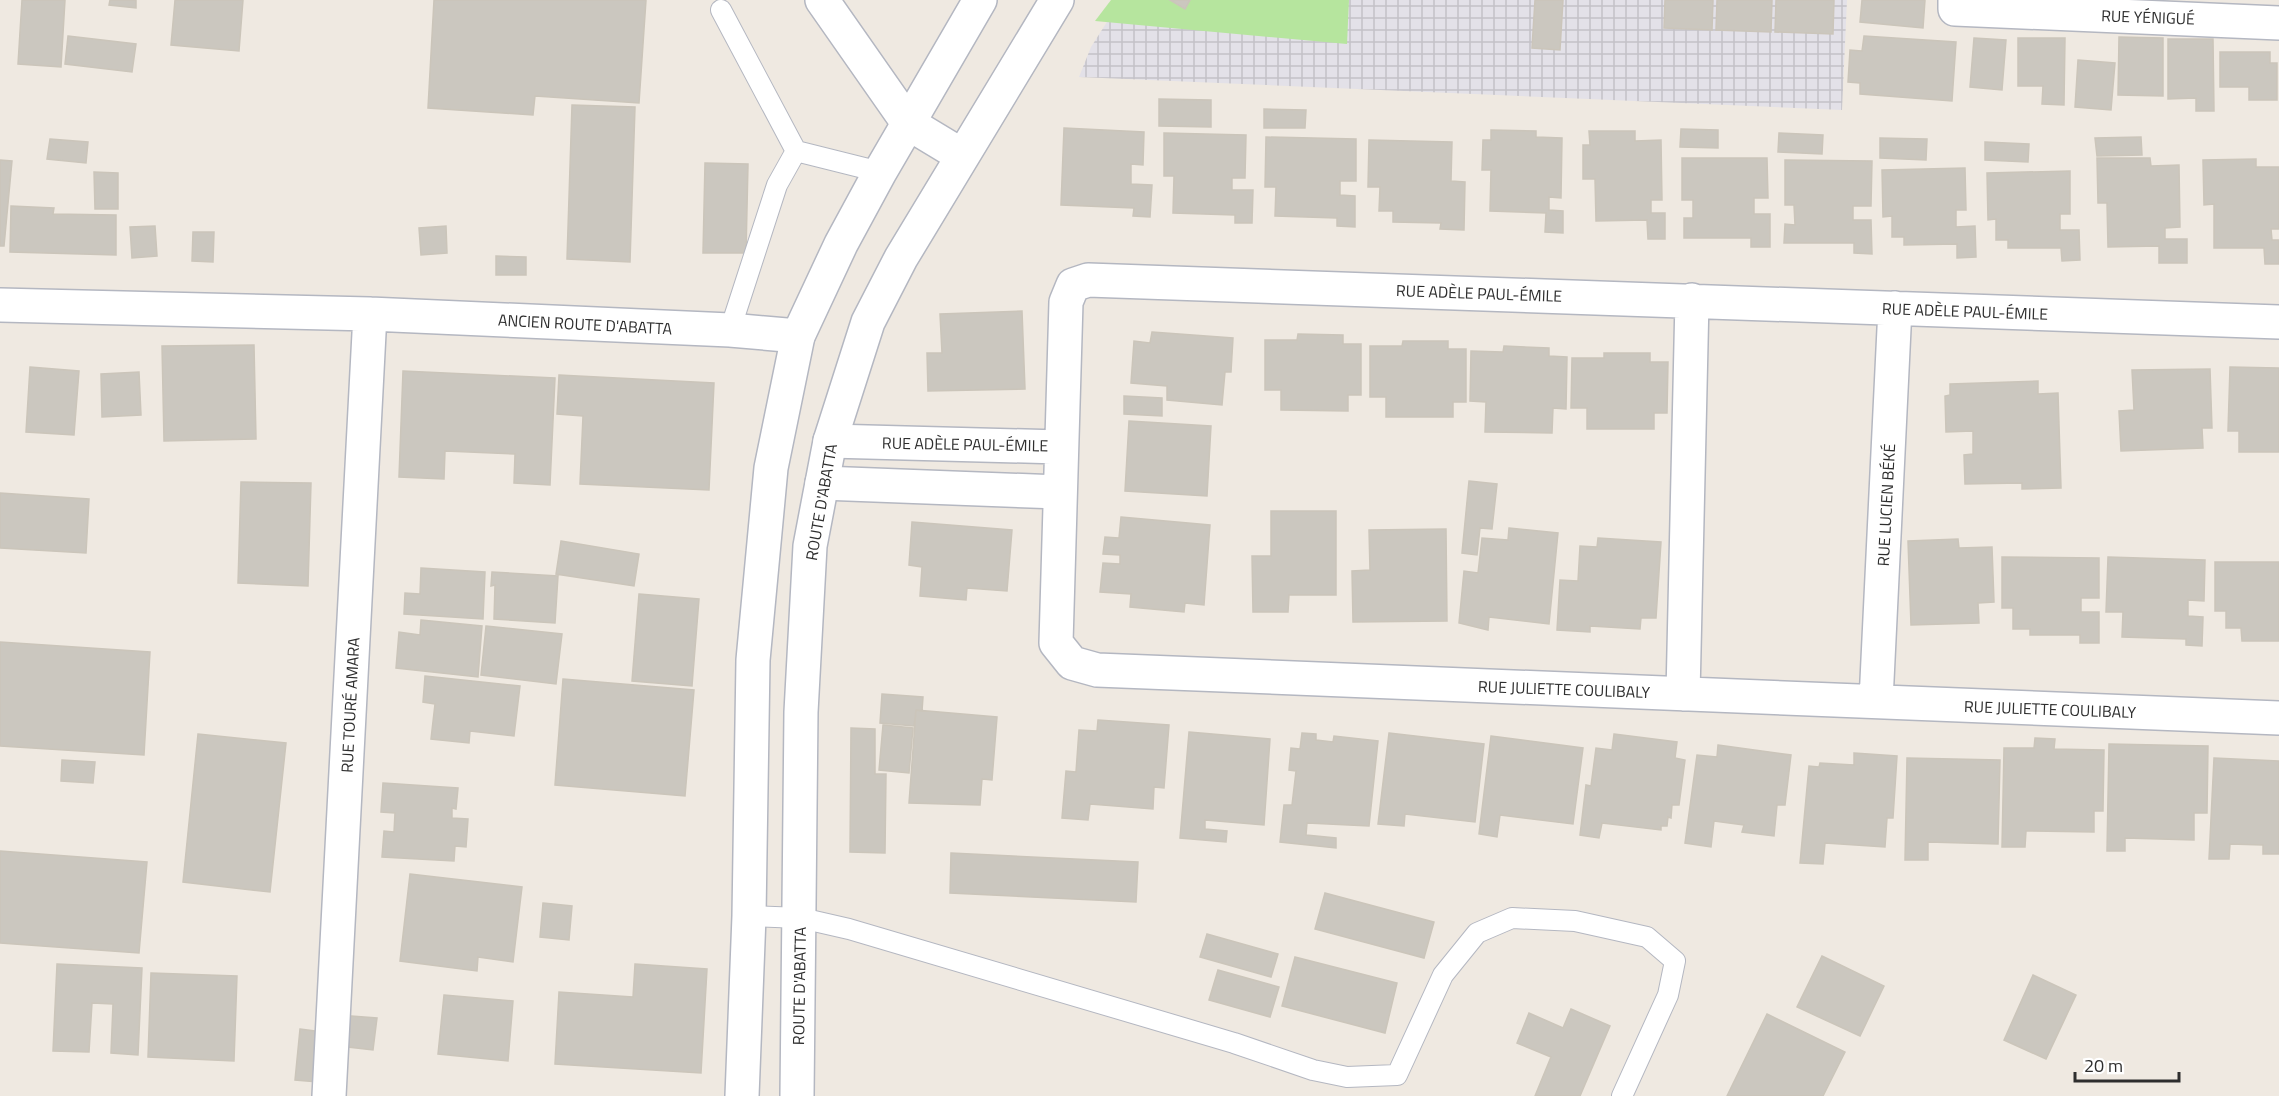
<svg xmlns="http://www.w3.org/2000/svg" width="2279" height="1096" font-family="'Titillium Web',sans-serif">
<defs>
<pattern id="industrial-grid" width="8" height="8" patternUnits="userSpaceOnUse" patternTransform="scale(1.5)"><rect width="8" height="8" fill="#e3e1e8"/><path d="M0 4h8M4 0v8" fill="none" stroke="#c3c1c7"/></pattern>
</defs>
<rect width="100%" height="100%" fill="#efe9e1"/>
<!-- industrial -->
<path fill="url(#industrial-grid)" d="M1121,0H1847L1842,110L1079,77L1091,47Z"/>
<!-- grass -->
<path fill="#b6e59e" d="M1111,0H1349L1347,44L1095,21Z"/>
<!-- building -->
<path fill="#cbc7bf" stroke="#cbc5ba" stroke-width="1.5" d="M22,0H65L61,67L18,64Z
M110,0H136V8L109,5Z
M175,0H243L239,51L171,45Z
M434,0H646L639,103L535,96L533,115L428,108Z
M1170,0H1190L1185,9Z
M1535,0H1563L1560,50L1532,48Z
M1665,0H1713L1712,30L1664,28Z
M1717,0H1772L1771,32L1716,30Z
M1776,0H1834L1833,34L1775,32Z
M1862,0H1925L1923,28L1860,22Z
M68,36L136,44L132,72L65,64Z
M1864,36L1956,42L1952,101L1860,94V83L1848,82L1850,50L1862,51Z
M2119,37L2163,38V96L2118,95Z
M1974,38L2006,40L2002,90L1970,87Z
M2018,38H2065L2064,105L2042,104L2043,86H2018Z
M2168,39H2213L2214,111H2196V98L2168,99Z
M2220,52H2270V63H2277V100H2249V87H2220Z
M2078,60L2115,63L2111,110L2075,107Z
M1159,99L1211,100V127L1159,126Z
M572,105L635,107L630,262L567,259Z
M1264,109L1306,110L1305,128H1264Z
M1064,128L1144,132L1143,165L1131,164V184L1152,185L1150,217L1133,216L1134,208L1061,205Z
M1681,129L1718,130V148L1680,147Z
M1491,130L1536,131V137L1562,138L1561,198L1549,197V210L1563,211V233L1545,232L1546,213L1490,211L1491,170H1482L1483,140H1491Z
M1589,131H1635V141L1661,140L1662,200H1651V213H1665V239H1648L1647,220L1596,221L1595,179H1583V145H1590Z
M1164,133L1246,135L1245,178H1232V190H1253L1252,223H1235V215L1173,213L1174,176H1164Z
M1779,133L1823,135L1822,154L1778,152Z
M1266,137L1356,139V181H1340V195L1355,196V227L1337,226V218L1275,216L1276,187H1265Z
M2141,137L2142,155L2097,156L2095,138Z
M1880,138L1927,139L1926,160L1880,158Z
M50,139L88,142L86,163L47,159Z
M1369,140L1452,142L1451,181L1465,182L1464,230L1440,229L1441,223L1393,222V211H1379L1380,187H1368Z
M1985,142L2029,144L2028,162L1985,160Z
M1682,158H1767L1768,198H1754V214H1770V247H1751V238H1684V218H1693V200H1682Z
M2097,158H2150L2151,166L2179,165L2180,227L2165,228V239H2187V263H2159V246L2108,247L2107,203H2098Z
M2256,159V167H2279V229H2271L2272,240H2279V264H2265L2264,248H2214V204L2204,205L2203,160Z
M0,160L12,161L4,246H0Z
M1785,160L1872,161L1871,206H1853V220H1871L1872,254L1854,253V243H1784L1785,224L1795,225L1794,205H1785Z
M705,163L748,164L746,253H703Z
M1965,168L1966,210H1956V227L1975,226L1976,257L1957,258V244L1904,245V237H1892V216L1883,217L1882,170Z
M2070,171V214H2060V230H2079L2080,260L2062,261L2061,248H2008V240H1996V219L1988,220L1987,173Z
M94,172L118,173V209H95Z
M11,206L54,208L53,214L116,215V255L10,252Z
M155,226L157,256L132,258L130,227Z
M446,226L447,253L421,255L419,228Z
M193,232H214L213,262L192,261Z
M496,256L526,257V275H496Z
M1022,311L1025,389L928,391L927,353H942L940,314Z
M1152,332L1233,338L1231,372H1225L1222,405L1167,400V386L1131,383L1134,341L1150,343Z
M1298,334L1343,335V344H1361V395H1348V411L1281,410V390H1265V340H1297Z
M1403,341H1448V349H1466V402H1453V417H1386V397H1370V346H1402Z
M254,345L256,439L164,441L162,346Z
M1504,346L1549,348V356L1567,357L1566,409L1553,408L1552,433L1485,432L1486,402L1470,401L1471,351L1503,352Z
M1604,353H1650V362H1668L1667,413H1654V429H1587V408H1571L1572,358H1604Z
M30,367L79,371L74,435L26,432Z
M2230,367L2279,368V452H2239V431H2228Z
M2210,369L2212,428H2202L2203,448L2121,451L2119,411L2134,410L2132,370Z
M403,371L555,378L550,485L514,483L515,454L445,451L444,479L399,477Z
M139,372L141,415L102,417L101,374Z
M559,375L714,383L709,490L580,484L583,416L557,414Z
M2038,381V394L2058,393L2061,488L2022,489V483L1965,484L1964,455L1973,454V431L1946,432L1945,396L1950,395V384Z
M1124,396L1162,398V416L1124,414Z
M1129,421L1211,426L1207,496L1125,491Z
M1469,481L1497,484L1492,529L1480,528L1477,555L1462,553Z
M241,482L311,483L308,586L238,583Z
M0,493L89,499L86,553L0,548Z
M1271,511H1336V595H1289L1288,612H1253L1252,556H1271Z
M1121,517L1210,525L1204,605L1185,603L1184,612L1130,607L1131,594L1100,592L1103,563L1120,564V555L1103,554L1105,537L1119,538Z
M912,522L1012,530L1007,591L967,588L966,600L920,596L922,567L909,565Z
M1509,528L1558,533L1549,624L1489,617L1488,630L1459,623L1464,571L1478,573L1482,538L1508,540Z
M1446,529L1447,621L1353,622L1352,571L1370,570L1369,530Z
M1598,538L1661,542L1656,618H1641L1640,629L1590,626V632L1557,630L1560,580L1578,581L1580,546L1597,547Z
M1958,539L1959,548L1992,547L1994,602L1978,603L1979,623L1911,625L1908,541Z
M561,541L639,554L634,586L556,574Z
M2002,557L2099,558V598H2081V612H2099V643H2080V635H2030V629H2013V608H2002Z
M2108,557L2205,560L2204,601L2188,600V616L2203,617L2202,646L2186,645V639L2122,637L2123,612H2106Z
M2215,562H2279V641H2242L2241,628H2226V611H2215Z
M421,568L485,572L483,619L404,614L405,593L420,594Z
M492,572L558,576L555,623L494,619L495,585L491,586Z
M639,594L699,599L692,686L632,681Z
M421,620L482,626L478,677L396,668L399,632L420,635Z
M486,626L562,634L556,684L481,675Z
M0,642L150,652L144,755L0,746Z
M425,676L520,686L514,736L470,731L469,743L431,739L435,704L423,702Z
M563,679L694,690L685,796L555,785Z
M882,694L923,697L922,711L916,710L914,726L880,723Z
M916,710L997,717L992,780L982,779L980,805L909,803Z
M1098,720L1169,725L1164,788L1154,787L1153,809L1090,804L1088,820L1062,818L1066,771L1076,772L1079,730L1097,731Z
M883,725L913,728L909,773L879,770Z
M851,728L875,729V774H886L885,853L850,852Z
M1189,732L1270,739L1264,825L1205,820V829L1227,831L1226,842L1180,838Z
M1302,733L1316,734V740L1333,742L1334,736L1378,741L1369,826L1307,823L1306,835L1336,838V848L1280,842L1284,805H1292L1296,771L1289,770L1291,748L1300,749Z
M1389,733L1484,744L1475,822L1405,814L1404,826L1378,824Z
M198,734L286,743L270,892L183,882Z
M1614,734L1677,742L1675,758L1685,760L1679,805H1672L1671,818L1668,817L1667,826H1661V830L1602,823L1599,838L1580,835L1586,785L1591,786L1596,748L1612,750Z
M1491,736L1583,748L1573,824L1500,815L1497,837L1479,834Z
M2035,738L2055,739L2054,749L2104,750L2103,811H2094V832L2026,831L2025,847H2002L2004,748H2034Z
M2109,744L2208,746L2207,813H2194V840L2125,838V851H2107Z
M1718,745L1791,755L1785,805H1777L1774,836L1742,832L1744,825L1714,821L1711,847L1685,843L1697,755L1717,757Z
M1854,753L1897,756L1893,818H1887L1885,847L1825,843L1823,864L1800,863L1809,766L1819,767L1820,763L1854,765Z
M1907,758L2000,760L1998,844L1928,842V860H1905Z
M2214,758L2279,761V854H2263V845L2230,844L2229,859H2209Z
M62,760L95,762L93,783L61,781Z
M383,783L458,788L456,809L452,808V818L468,819L466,847L455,846L454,861L382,857L384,831L394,832L395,813L381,812Z
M0,851L147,862L139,953L0,943Z
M951,853L1138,862L1136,902L950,893Z
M410,874L522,887L513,962L478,957L477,971L400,961Z
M1325,893L1434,922L1424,958L1315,929Z
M543,903L572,906L569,940L540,937Z
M1207,934L1278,954L1271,977L1200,957Z
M1822,956L1884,986L1860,1036L1797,1007Z
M1295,957L1397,983L1385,1033L1282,1006Z
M57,964L142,968L138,1055L111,1053L113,1004L92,1003L89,1052L53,1051Z
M635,964L707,969L701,1073L555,1064L559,992L633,997Z
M1218,970L1279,987L1270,1017L1209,1000Z
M151,973L237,976L234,1061L148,1057Z
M2033,975L2076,995L2046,1059L2004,1040Z
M444,995L513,1001L508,1061L438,1054Z
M1571,1009L1610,1026L1580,1096H1535L1551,1057L1517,1043L1529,1013L1563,1028Z
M1767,1014L1845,1052L1823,1096H1727Z
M351,1016L377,1018L373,1050L348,1047Z
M300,1029L322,1032L318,1082L295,1080Z"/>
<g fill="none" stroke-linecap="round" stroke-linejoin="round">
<!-- lane casing -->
<g stroke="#b4b7c1" stroke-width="22">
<path id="lane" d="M721,10L796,151
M730,330L777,185L796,151L880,172
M749,916L801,918L849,929L1234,1043L1313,1070L1347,1077L1397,1075L1443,975L1477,933L1512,918L1575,921L1647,937L1675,961L1668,995L1622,1096"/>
</g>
<!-- street casing -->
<g stroke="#b4b7c1" stroke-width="36">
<path id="street" d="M822,0L908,123L961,155
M1955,0V9L2279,23
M0,305L370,314L730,330L798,336
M2279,322L1088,280L1073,285L1066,302L1056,643L1072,663L1097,670L2279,718
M830,441L1060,447
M822,483L1059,492
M1683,694L1692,300
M1876,701L1895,308
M329,1096L370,314"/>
</g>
<!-- secondary casing -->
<g stroke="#b4b7c1" stroke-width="36">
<path id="secondary" d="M742,1096L749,916L753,660L771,468L798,336L841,244L880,172L980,0
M797,1096L801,712L810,546L830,441L868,322L901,258L1057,0"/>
</g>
<!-- lane -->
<use href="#lane" stroke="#fff" stroke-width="20"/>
<!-- street -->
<use href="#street" stroke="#fff" stroke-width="33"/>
<!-- secondary -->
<use href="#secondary" stroke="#fff" stroke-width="33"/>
</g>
<g text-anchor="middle" stroke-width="4.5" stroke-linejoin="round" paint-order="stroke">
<!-- street labels -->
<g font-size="16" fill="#2e2e2e" stroke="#fff">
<text transform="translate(2148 17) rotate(2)" y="6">RUE YÉNIGUÉ</text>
<text transform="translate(1479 293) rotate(2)" y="6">RUE ADÈLE PAUL-ÉMILE</text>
<text transform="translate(1965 311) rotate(2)" y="6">RUE ADÈLE PAUL-ÉMILE</text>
<text transform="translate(585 324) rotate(3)" y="6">ANCIEN ROUTE D'ABATTA</text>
<text transform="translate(965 444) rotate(1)" y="6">RUE ADÈLE PAUL-ÉMILE</text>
<text transform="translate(821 502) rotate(-80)" y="6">ROUTE D'ABATTA</text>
<text transform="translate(1886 505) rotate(-87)" y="6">RUE LUCIEN BÉKÉ</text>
<text transform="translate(1564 689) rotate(2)" y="6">RUE JULIETTE COULIBALY</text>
<text transform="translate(350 705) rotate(-87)" y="6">RUE TOURÉ AMARA</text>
<text transform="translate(2050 709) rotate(2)" y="6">RUE JULIETTE COULIBALY</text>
<text transform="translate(799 986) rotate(-89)" y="6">ROUTE D'ABATTA</text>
</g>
</g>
<!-- scale -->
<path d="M2075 1072v9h104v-9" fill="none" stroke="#2e2e2e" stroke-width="3"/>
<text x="2084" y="1072" font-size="18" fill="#2e2e2e" stroke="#ffffff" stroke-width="4.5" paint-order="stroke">20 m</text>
</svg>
